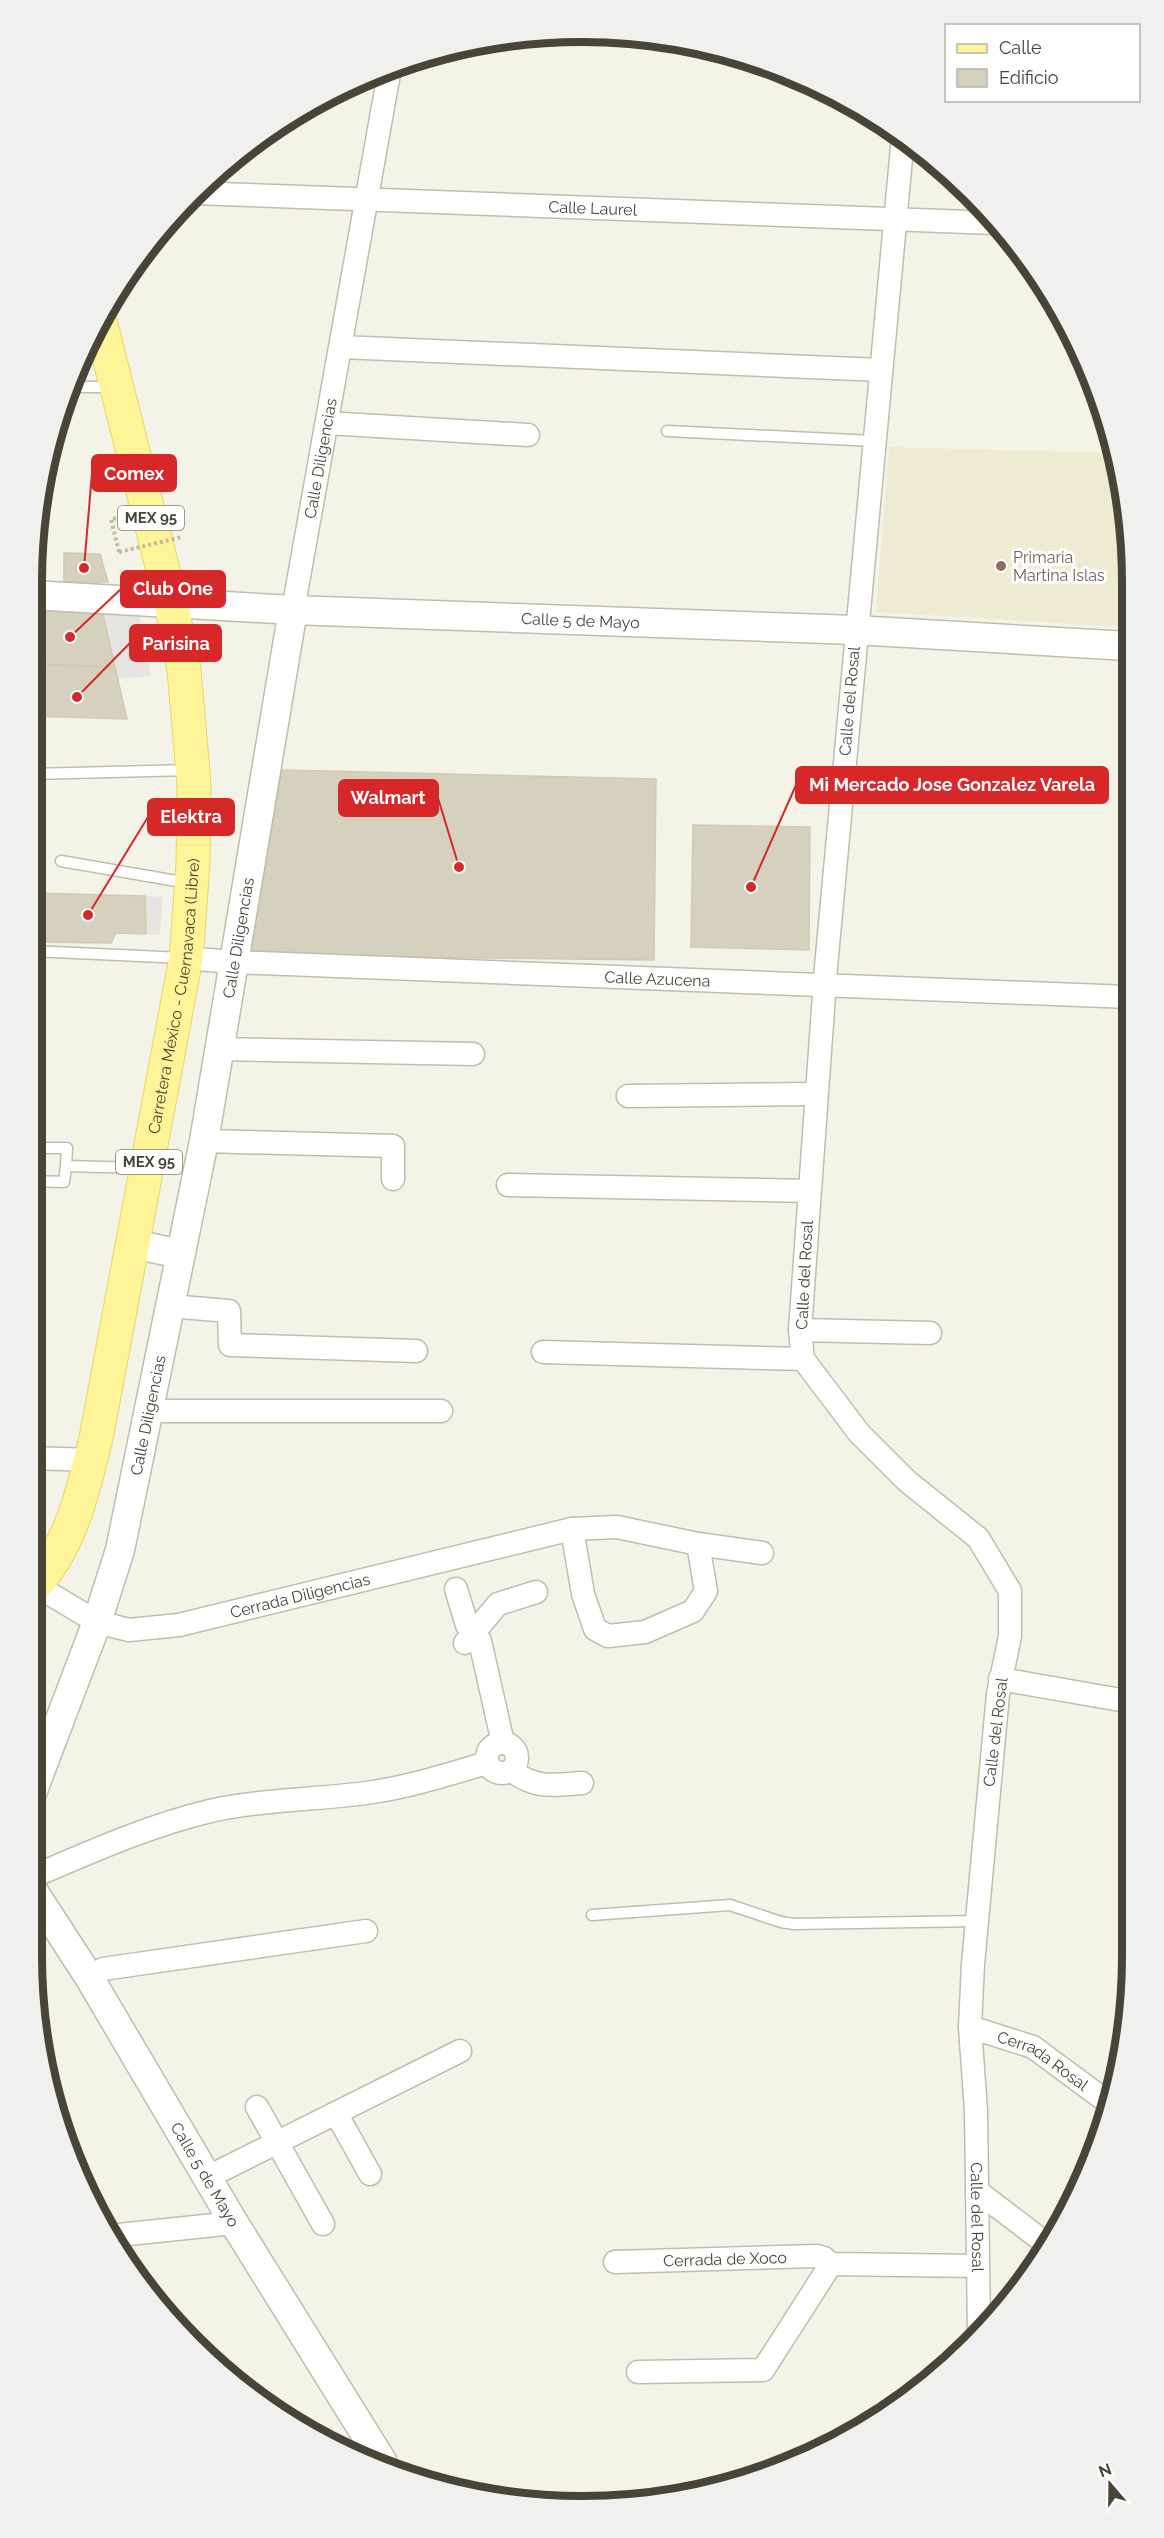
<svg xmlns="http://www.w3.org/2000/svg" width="1164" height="2538" font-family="Raleway,sans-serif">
<rect width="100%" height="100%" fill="#f4f3e8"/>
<!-- education -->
<path fill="#eeebd2" d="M889,447L1112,453L1128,510V520L1121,521L1125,627L876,612Z"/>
<!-- parking -->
<path fill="#e6e4e0" d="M102,610H138L151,676L117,679Z
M145,896L163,897L160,935L146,934Z"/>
<!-- building -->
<path fill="#d6d1be" stroke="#d1cab1" stroke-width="1.5" d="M1058,314L1065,326H1058Z
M64,553L100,554L108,582H64Z
M32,608L102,610L115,667L32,664Z
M32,664L115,667L127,719L32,716Z
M282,770L656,779L654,960L247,955Z
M693,825L810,827L809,950L691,947Z
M32,893L145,896L146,934L116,933L111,943L32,942Z"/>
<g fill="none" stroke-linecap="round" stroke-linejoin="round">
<!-- service casing -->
<g stroke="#c0bdab" stroke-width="13">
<path id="service" d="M69,387H113
M667,431L874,441
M32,774L190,770
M61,861L188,883
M32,951L183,958
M32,1148H67L66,1166L142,1168
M32,1181L64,1182L66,1166
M592,1915L730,1905L781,1922L794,1924L977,1921"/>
</g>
<!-- minor casing -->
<g stroke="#c0bdab" stroke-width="25">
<g id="minor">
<path id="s1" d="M903,137L826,967L800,1330L803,1359L859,1433L907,1481L978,1538L1010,1591V1636L998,1694L973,1964L970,2027L976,2111L979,2333"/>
<path id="s2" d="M193,193L995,223"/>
<path d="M341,347L881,370"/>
<path d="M327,423L528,435"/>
<path id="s3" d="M293,610L390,68"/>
<path id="s4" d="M186,958L232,962L1129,997"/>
<path d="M218,1049L473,1054"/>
<path d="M628,1096L816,1094"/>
<path d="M204,1141L393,1146V1179"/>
<path d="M508,1185L809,1191"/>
<path d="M169,1306L229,1311L230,1345L416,1351"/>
<path d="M800,1330L930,1333"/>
<path d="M543,1352L803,1359"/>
<path d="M149,1411H441"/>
<path d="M32,1458L91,1460"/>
<path d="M572,1529L583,1594L595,1629L608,1636L645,1632L693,1611L706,1591L698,1544"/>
<path id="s5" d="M35,1585L97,1622L129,1630L179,1625L572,1529L617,1527L698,1544L762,1553"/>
<path d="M456,1589L467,1625L480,1641L503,1743"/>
<path d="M465,1643L498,1604L536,1592"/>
<path d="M1000,1679L1132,1702"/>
<circle cx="502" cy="1758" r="15"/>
<path d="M512,1771C536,1789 553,1785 582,1783"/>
<path d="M32,1877C90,1852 148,1826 210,1811C264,1799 319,1800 373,1792C412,1786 449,1774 487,1763"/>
<path d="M89,1977L103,1969L366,1931"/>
<path id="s6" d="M970,2027L1033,2047L1110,2104"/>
<path d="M257,2107L323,2224"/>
<path d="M336,2113L370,2174"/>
<path d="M208,2177L460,2051"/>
<path d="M977,2191L1044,2242"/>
<path d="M109,2236L234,2223"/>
<path id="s7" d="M615,2262L816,2256L824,2258L831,2264L977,2266"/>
<path d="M638,2372L763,2370L831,2264"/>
</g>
</g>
<!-- tertiary casing -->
<g stroke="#c0bdab" stroke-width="31">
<g id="tertiary">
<path id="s8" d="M32,595L293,610L855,630L1128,646"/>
<path d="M134,1244L180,1254"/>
<path id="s9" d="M32,1793L97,1622L120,1550L204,1141L293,610"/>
<path id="s10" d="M32,1889L89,1977L234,2223L382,2461"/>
</g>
</g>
<!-- primary casing -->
<g stroke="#e6d665" stroke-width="35">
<g id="primary">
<path id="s11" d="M32,1588C72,1546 84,1488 97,1433L186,958L193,864L194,784L184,670L171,602L100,321"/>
</g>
</g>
<!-- path -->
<path stroke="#c2bb9c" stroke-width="4" stroke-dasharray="3 3" stroke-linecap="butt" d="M119,552L111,519L124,517"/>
<!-- service -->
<use href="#service" stroke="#fff" stroke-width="10"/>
<!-- minor -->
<use href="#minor" stroke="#fff" stroke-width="22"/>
<!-- tertiary -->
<use href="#tertiary" stroke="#fff" stroke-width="28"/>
<!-- primary -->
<use href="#primary" stroke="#fff497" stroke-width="33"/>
<!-- path-bridge -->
<path stroke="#c2bb9c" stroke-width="4" stroke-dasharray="3 3" stroke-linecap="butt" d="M119,552L182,537"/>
</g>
<!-- markers -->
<circle fill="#8d6e63" stroke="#fff" stroke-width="2" cx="1001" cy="566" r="6"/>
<g text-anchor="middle" stroke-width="6" stroke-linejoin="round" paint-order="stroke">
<!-- shield labels -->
<g fill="#fff" stroke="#7f7c73" stroke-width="1.5">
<rect x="118" y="506" width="66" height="24" rx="4.5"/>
<rect x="116" y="1150" width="66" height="24" rx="4.5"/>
</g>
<g font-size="15" font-weight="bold" fill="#484437">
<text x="151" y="523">MEX 95</text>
<text x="149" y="1167">MEX 95</text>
</g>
<!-- street labels -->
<g font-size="16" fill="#484437" stroke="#fff">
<text dy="6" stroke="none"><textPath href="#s2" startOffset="400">Calle Laurel</textPath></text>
<text dy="6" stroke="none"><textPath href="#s3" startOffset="154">Calle Diligencias</textPath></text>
<text dy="6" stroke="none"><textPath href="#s8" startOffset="549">Calle 5 de Mayo</textPath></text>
<text transform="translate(849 701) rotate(-85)" y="6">Calle del Rosal</text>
<text dy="6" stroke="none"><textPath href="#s9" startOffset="882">Calle Diligencias</textPath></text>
<text dy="6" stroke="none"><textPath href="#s4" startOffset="472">Calle Azucena</textPath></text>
<text dy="6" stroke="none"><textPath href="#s11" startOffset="614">Carretera México - Cuernavaca (Libre)</textPath></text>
<text transform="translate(804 1275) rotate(-87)" y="6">Calle del Rosal</text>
<text dy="6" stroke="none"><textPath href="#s9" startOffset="396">Calle Diligencias</textPath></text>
<text dy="6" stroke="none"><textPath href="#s5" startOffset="280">Cerrada Diligencias</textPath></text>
<text transform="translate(995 1732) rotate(-83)" y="6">Calle del Rosal</text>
<text dy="6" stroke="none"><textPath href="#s6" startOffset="81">Cerrada Rosal</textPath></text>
<text dy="6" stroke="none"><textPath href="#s10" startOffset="334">Calle 5 de Mayo</textPath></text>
<text dy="6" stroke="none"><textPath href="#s1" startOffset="2169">Calle del Rosal</textPath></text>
<text dy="6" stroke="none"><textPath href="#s7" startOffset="110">Cerrada de Xoco</textPath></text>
</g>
<!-- education labels -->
<g font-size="16" fill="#785e54" stroke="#fff" text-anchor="start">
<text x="1013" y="563">Primaria<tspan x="1013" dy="18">Martina Islas</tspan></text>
</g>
</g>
<!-- crop -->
<path d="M0 0H1164V2538H0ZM582 42H582A540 540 0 0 1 1122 582V1956A540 540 0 0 1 582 2496H582A540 540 0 0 1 42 1956V582A540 540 0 0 1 582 42Z" fill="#f0f0ef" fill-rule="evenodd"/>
<path fill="none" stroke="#484437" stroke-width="8" d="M582 42H582A540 540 0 0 1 1122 582V1956A540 540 0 0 1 582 2496H582A540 540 0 0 1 42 1956V582A540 540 0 0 1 582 42Z"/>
<!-- callouts -->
<path fill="none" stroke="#d62828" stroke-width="2" d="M84 568L92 473M70 637L121 589M77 697L130 643M751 887L796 785M459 867L438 798M88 915L148 817"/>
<g fill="#d62828" stroke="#fff" stroke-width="2">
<circle cx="84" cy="568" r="6"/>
<circle cx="70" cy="637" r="6"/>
<circle cx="77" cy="697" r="6"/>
<circle cx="751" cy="887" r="6"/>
<circle cx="459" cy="867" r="6"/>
<circle cx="88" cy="915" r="6"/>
</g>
<g fill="#d62828" stroke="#d62828" stroke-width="2">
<rect x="92" y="455" width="84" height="36" rx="6"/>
<rect x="121" y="571" width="104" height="36" rx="6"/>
<rect x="130" y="625" width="91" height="36" rx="6"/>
<rect x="796" y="767" width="312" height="36" rx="6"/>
<rect x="339" y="780" width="99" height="36" rx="6"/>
<rect x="148" y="799" width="86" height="36" rx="6"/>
</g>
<g font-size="18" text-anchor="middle" font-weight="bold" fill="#fff">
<text x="134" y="480">Comex</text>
<text x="173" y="595">Club One</text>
<text x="176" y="650">Parisina</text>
<text x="952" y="791">Mi Mercado Jose Gonzalez Varela</text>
<text x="388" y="804">Walmart</text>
<text x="191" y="823">Elektra</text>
</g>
<!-- legend -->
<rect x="945" y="24" width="195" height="78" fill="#ffffff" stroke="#b6b4af" stroke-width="1.5"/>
<rect x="957" y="44" width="30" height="9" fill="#fff497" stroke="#b6b4af" stroke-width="1.5"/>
<text x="999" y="54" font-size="18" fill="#484437">Calle</text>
<rect x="957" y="69" width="30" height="18" fill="#d6d1be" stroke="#b6b4af" stroke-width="1.5"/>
<text x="999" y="84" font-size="18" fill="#484437">Edificio</text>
<!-- north arrow -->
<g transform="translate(1110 2484) rotate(340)" stroke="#ffffff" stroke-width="4.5" paint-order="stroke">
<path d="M0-4.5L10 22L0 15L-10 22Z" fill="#484437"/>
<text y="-9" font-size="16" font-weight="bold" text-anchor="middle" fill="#484437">N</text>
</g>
</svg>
